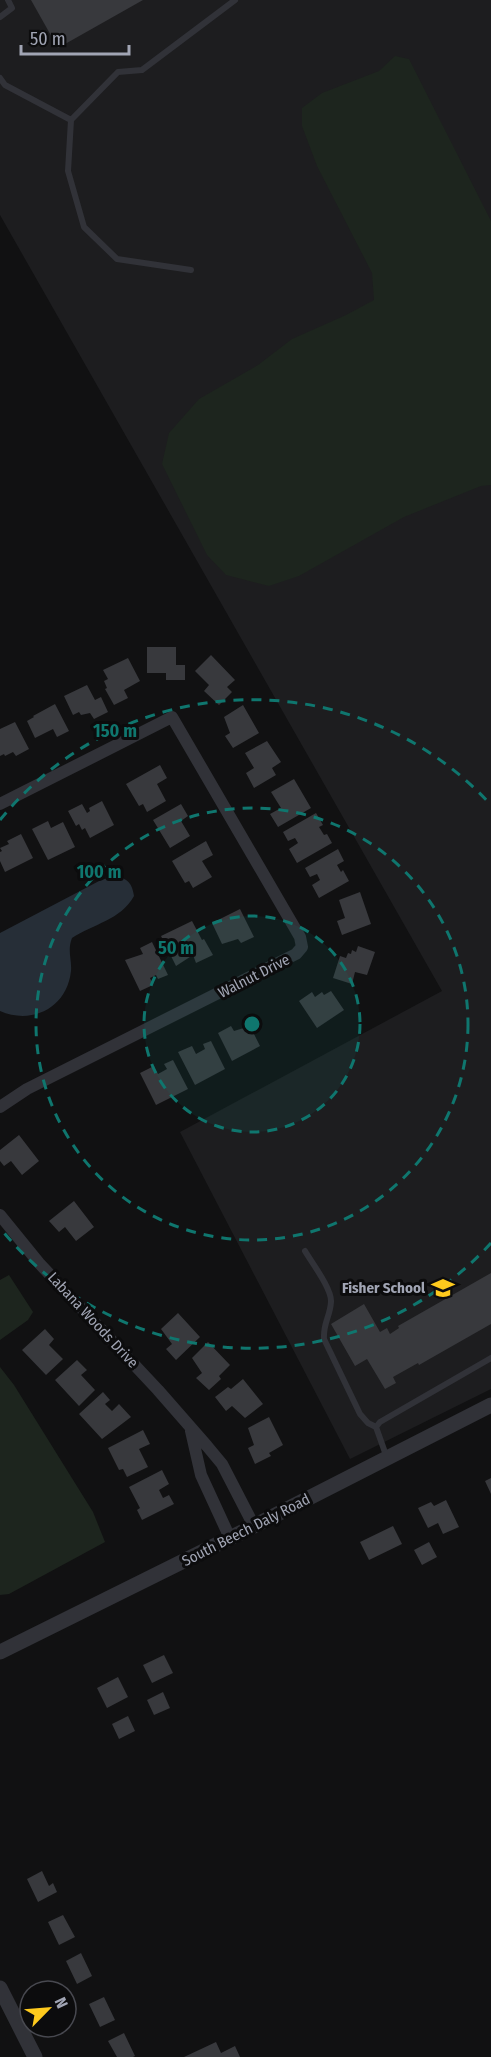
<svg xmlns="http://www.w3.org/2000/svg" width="491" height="2057" font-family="'Fira Sans Condensed',sans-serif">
<rect width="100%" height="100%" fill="#111112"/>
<!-- built -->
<path fill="#1d1d1f" d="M0,0H491V1389L350,1459L180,1132L442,991L0,215Z"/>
<!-- green -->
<path fill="#1d251e" d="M395,56L409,59L491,221V485L481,486L404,517L299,576L269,586L226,575L207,555L162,464L169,433L199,399L258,365L292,339L346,315L374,300L372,273L317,166L302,126V108L322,93L379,71Z
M9,1275L33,1312L28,1320L0,1340V1280Z
M0,1367L14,1385L93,1512L105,1542L9,1594L0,1595Z"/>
<!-- water -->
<path fill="#262e37" d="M116,876C128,879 132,883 134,896C121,920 93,924 72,938C67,951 72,959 71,971C67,1008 32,1025 0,1011V933L101,880Z"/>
<!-- building -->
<path fill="#38393d" d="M31,0H143L58,48Z
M147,647H176V665H185V680H166V673H147Z
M211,655L235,680L227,687L232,692L219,705L204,691L209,685L195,671Z
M128,658L140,681L124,690L128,698L114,705L105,689L107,688L104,681L108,679L103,670Z
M87,685L95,700L101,697L108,712L94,719L90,713L81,715L79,712L73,715L64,696Z
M55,704L69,731L57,737L53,729L35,738L27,721L34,717L33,716Z
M243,705L259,733L233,748L225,736L230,733L224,717Z
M15,722L29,749L16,756L13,752L5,756L4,754L0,756V729Z
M267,741L281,762L272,768L276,775L254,788L246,773L254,768L245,753Z
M160,765L167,778L157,784L166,801L147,812L143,804L139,806L126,784Z
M294,779L311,808L278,827L270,814L281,808L271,792Z
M102,801L114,825L90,838L85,828L82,830L79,824L76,826L68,811L82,804L87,813L90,811L89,808Z
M181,804L188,816L181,821L190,836L170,848L153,820Z
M316,813L323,825L319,827L324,835L327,834L332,843L297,863L289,849L298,843L295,838L288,841L283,832Z
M48,821L51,828L63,822L75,847L48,860L32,829Z
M21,834L33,858L5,872L0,861V852L2,851L0,848L9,844L7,841Z
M206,841L213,855L202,861L212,877L193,888L189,881L185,883L172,861Z
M338,849L344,861L337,865L341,872L343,870L349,881L319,898L312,885L320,880L317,874L310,877L305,868Z
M360,892L371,924L342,935L337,921L345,918L339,900Z
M240,909L254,937L241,943L238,939L222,944L212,923Z
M192,921L202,940L204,939L213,955L196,963L193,955L176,966L161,936Z
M152,942L168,975L158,979L156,975L150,978L153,985L140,991L125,960L143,954L140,948Z
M358,946L375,952L367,975L355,972L352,984L333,978L340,956L346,958L348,953L351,954L352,950L356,952Z
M331,991L344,1010L317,1028L299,1001L312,992L315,997L322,992L324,995Z
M231,1026L234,1031L250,1026L260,1046L232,1061L218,1033Z
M211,1041L225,1069L195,1085L178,1052L192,1046L196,1054L205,1049L203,1044Z
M173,1060L188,1089L156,1105L140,1073L154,1066L158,1074L167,1069L164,1064Z
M19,1135L39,1161L22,1175L11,1161L4,1166L0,1161V1150Z
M74,1201L94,1227L76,1241L65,1227L59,1232L49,1221Z
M491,1273V1324L419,1365L418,1363L393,1377L396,1383L385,1389L367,1359L355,1366L331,1324L364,1304L380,1332L387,1328L390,1334L399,1328L398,1326Z
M178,1313L200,1337L176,1360L166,1349L172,1344L161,1329Z
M45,1329L54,1339L49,1345L63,1359L46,1375L22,1350Z
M208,1342L230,1365L219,1376L221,1379L209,1390L196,1378L202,1373L192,1358Z
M77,1360L87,1370L81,1375L95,1390L79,1406L55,1380Z
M243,1379L263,1404L245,1418L232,1406L226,1411L215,1397L228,1387L231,1389Z
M103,1392L110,1400L105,1404L112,1411L119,1404L131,1417L102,1439L79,1414Z
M269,1417L283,1445L269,1453L271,1456L255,1464L248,1448L254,1445L248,1428Z
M143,1430L150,1444L139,1449L148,1467L127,1477L123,1469L119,1470L108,1448Z
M162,1470L169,1484L159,1490L163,1498L169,1495L174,1504L142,1520L137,1510L140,1508L129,1487Z
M491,1478V1494L485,1481Z
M446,1500L459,1527L443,1534L438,1523L428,1528L418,1508L431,1502L434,1506Z
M393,1526L402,1544L369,1560L360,1542Z
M429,1542L437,1557L422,1565L414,1550Z
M164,1655L173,1673L152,1683L143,1665Z
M118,1677L128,1697L107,1708L97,1688Z
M163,1692L170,1708L154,1715L147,1700Z
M128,1716L135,1731L119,1739L112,1724Z
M42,1871L49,1886L53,1883L57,1892L38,1902L27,1879Z
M63,1915L75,1937L59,1945L48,1922Z
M81,1953L92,1976L77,1984L66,1961Z
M104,1997L115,2020L100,2027L89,2004Z
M124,2033L135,2056L133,2057H117L108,2041Z
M216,2042L221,2053L235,2046L240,2057H184Z"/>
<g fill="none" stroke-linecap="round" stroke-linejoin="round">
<!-- service -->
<path stroke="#313238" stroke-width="6" d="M0,17L12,8L8,0
M0,78L5,85L71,120
M191,270L117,259L84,227L68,171L71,120L118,72L142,70L235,0
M305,1251C312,1263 332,1289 331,1302C330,1317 323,1323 324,1339L360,1414L368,1423L376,1427
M387,1458L376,1427L380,1422L491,1358"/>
<!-- minor -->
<path stroke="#313238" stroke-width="12" d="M0,804L172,717L300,937L302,947L296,954L27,1089L0,1107
M0,1215L39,1263L158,1390L207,1446L222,1464L254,1526
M191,1431L201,1475L230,1538"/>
<!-- tertiary -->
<path stroke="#313238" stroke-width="15" d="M0,1652L254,1526L491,1405
M0,1988L35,2057"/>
</g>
<!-- distance rings -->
<circle cx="252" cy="1024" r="108" fill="#0f766e" fill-opacity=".12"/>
<g fill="none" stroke="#0f766e" stroke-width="3" stroke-dasharray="10 8">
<circle cx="252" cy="1024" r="108"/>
<circle cx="252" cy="1024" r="216"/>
<path d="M491 1243A324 324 0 0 1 0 1228M0 820A324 324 0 0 1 491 805"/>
</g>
<!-- icons -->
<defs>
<g id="school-bare" transform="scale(1.8)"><path d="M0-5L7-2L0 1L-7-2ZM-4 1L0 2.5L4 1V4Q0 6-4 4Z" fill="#feca1d" stroke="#0c0c0d" stroke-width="2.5" paint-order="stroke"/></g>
</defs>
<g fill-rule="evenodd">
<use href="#school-bare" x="443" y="1288"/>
</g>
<g text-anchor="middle" stroke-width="6" stroke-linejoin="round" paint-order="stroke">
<!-- street labels -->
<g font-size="15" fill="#a1a5b4" stroke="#0c0c0d">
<text transform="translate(254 976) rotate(-27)" y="5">Walnut Drive</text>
<text transform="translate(93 1320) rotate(47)" y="5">Labana Woods Drive</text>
<text transform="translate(246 1530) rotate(-27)" y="5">South Beech Daly Road</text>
</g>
<!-- poi labels -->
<g font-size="15" font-weight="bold" fill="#a1a5b4" stroke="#0c0c0d" text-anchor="end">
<text x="425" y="1293">Fisher School</text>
</g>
</g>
<circle cx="252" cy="1024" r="9" fill="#0f766e" stroke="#0c0c0d" stroke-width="3"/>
<g font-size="18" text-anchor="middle" font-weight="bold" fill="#0f766e" stroke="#0c0c0d" stroke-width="6" stroke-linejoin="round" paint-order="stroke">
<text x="115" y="737">150 m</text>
<text x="99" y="878">100 m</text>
<text x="176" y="954">50 m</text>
</g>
<!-- north arrow -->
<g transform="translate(48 2009) rotate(65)"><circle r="28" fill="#0c0c0d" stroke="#484950" stroke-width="1.5"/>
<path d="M0-4.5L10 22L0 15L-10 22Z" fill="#feca1d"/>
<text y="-9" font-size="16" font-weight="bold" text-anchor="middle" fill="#a1a5b4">N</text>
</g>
<!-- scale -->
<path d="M21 45v9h108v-9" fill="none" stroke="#a1a5b4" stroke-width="3"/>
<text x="30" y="45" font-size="18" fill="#a1a5b4" stroke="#0c0c0d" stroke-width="4.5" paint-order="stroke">50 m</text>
</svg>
